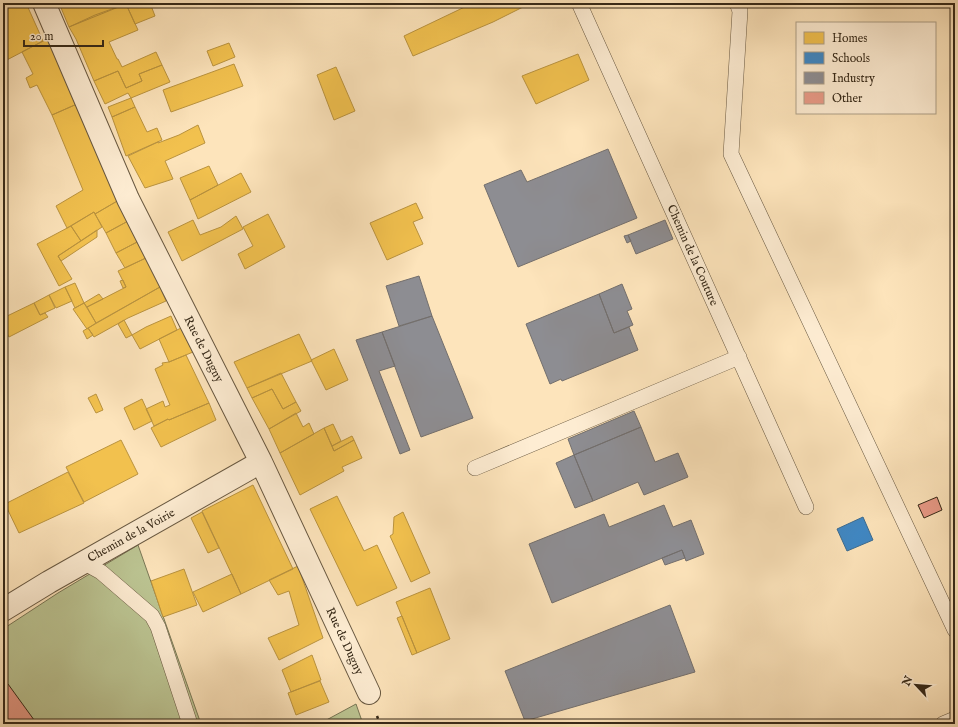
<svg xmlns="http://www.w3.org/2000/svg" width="958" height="727" font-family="'IM FELL English',serif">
<rect width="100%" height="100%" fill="#fde4bb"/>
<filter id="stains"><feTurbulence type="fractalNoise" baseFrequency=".005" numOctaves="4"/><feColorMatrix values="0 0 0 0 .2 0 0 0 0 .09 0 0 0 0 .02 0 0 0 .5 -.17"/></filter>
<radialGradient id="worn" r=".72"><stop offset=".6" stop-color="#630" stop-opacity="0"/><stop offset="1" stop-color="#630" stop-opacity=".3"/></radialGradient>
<!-- green -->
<path fill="#bcc593" stroke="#797756" d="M138,545L201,724H3V629L58,593Z
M356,704L363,724H319Z"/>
<!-- homes -->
<path fill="#f2c14e" stroke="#ba933e" d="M3,3H12L3,7Z
M12,3H26L43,41L3,62V7Z
M59,3H119L121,6L69,27Z
M128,3H150L155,16L135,24L126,4Z
M473,3H531L493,22L413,56L404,36Z
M126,4L138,30L109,42L117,59H118L122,67L156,52L162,65L139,74L142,81L126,88L118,71L94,81L76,39L69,27L95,15Z
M47,39L77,104L52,115L37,85L30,88L26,78L33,74L22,52Z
M229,43L235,57L213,66L207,51Z
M578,54L589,80L536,104L522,76Z
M234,64L243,86L171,112L163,90Z
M162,65L170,82L131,98L128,93L105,104L94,81L118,71L126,88L142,81L139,74Z
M336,67L355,111L334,120L317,75Z
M131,98L135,107L112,117L108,107Z
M77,104L119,200L95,214L94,212L67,228L56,206L83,190L52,115Z
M135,107L147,132L157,128L162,140L126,156L112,117Z
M198,125L205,143L165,161L173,179L145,188L128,156L158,142V143L179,135Z
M209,166L218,185L190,200L180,178Z
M241,173L251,192L198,219L190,200Z
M119,200L130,220L106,233L95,214Z
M416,203L423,218L413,222L423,244L387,260L370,223Z
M94,212L102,227L81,241L71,226Z
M268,214L285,247L245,269L238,254L253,246L243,227Z
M236,216L243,229L182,261L168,232L193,220L200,235L221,227Z
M130,220L141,240L116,253L106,233Z
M71,226L81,241L58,256L72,279L59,286L37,244Z
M97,230V237L61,261L58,256Z
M141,240L148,257L125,268L116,253Z
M148,257L160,287L96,323L87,307L126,287L118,271Z
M123,280L126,287L123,288L120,281Z
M75,283L84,303L75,308L65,287Z
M65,287L72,301L56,308L49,295Z
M160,287L166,301L128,318L94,337L88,328Z
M99,294L103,299L87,307L84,303Z
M49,295L55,308L40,315L34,303Z
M34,303L40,315L45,313L48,317L9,337L3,326V318Z
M84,303L96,323L87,329L73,309Z
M171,316L177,330L140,349L132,335L146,327Z
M124,320L132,335L126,338L118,324Z
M88,328L93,335L87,339L83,331Z
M181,328L193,352L169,362L159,339Z
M299,334L312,361L247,388L234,362Z
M334,349L348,380L326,390L311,360Z
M186,355L209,403L169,420L168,419L154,426L146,409L163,401L165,407L170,405L155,369L163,365L162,363L169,362Z
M281,373L296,402L283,409L272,389L252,398L247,388Z
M272,389L283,409L296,402L301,411L269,429L252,398Z
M96,394L103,410L96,413L88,398Z
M142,399L152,421L134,430L124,408Z
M209,403L216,420L161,447L151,428L168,419L169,420Z
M296,413L303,427L309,423L314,434L280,453L269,429Z
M333,424L341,441L332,446L324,428Z
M324,428L334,451L354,440L362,458L342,467L344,471L300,495L280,453Z
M352,436L354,440L334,451L332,446Z
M121,440L138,474L84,502L66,467Z
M68,472L84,503L19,533L5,504Z
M253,485L293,569L241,594L202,511Z
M337,496L364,551L377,545L397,588L357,606L310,509Z
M202,512L219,548L208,553L191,518Z
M403,512L430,573L411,582L390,536L393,534L394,517Z
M298,566L323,638L279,660L268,638L299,625L289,591L278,595L269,580Z
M184,569L197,605L163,617L151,581Z
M232,574L241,594L203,612L193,592Z
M430,588L450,639L417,653L396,602Z
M402,616L417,653L412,655L397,618Z
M312,655L321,680L291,692L282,670Z
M320,681L329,702L296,715L288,693Z"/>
<!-- schools -->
<path fill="#3f88c5" stroke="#3c6c91" d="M863,517L873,540L847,551L837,529Z"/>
<!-- industry -->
<path fill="#8d8d92" stroke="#736f6d" d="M608,149L637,218L518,267L484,185L521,170L527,182Z
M665,220L673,239L636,254L628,235Z
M628,235L631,241L627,243L624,236Z
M419,276L432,316L399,326L386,286Z
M622,284L632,309L627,311L633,325L614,333L599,294Z
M599,294L614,333L629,327L638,350L562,381L561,379L550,384L526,324Z
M432,316L473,418L421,437L382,332Z
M382,332L395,366L379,371L410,450L400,454L356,340Z
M634,411L641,427L574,455L568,439Z
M641,427L655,462L678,453L688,477L644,495L638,482L593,501L574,455Z
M574,455L593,501L575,508L556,463Z
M664,505L673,527L691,520L704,554L686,561L682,550L552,603L529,544L604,514L609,527Z
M682,550L685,558L665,565L662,558Z
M670,605L695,672L525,721L505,671Z"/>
<!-- building -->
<path fill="#e89a87" stroke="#362918" d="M937,497L942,510L924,518L918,505Z
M8,684L37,724H8L3,717V712L5,711L3,708V688Z"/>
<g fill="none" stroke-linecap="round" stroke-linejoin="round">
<!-- lane casing -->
<g stroke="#685841" stroke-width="16">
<path id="lane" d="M579,3L806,507
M737,3L740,11L731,154L955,630
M475,468L739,357
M83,562L101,572L152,616L158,627L190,724
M943,724L955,719"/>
</g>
<!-- street casing -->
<g stroke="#685841" stroke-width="24">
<path id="street" d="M44,3L128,199L261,462L369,693
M3,610L49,582L261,462"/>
</g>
<!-- path -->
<path stroke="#362918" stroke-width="2.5" stroke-dasharray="3 2" stroke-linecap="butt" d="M377,716L380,724"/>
<!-- lane -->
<use href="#lane" stroke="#feedd3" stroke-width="15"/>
<!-- street -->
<use href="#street" stroke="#feedd3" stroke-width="22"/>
</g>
<g text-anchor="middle" stroke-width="4" stroke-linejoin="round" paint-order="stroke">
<!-- street labels -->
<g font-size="12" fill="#362918" stroke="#feedd3">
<text transform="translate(693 255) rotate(66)" y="4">Chemin de la Couture</text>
<text transform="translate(204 349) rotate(63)" y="4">Rue de Dugny</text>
<text transform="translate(131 535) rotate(-29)" y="4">Chemin de la Voirie</text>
<text transform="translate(345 641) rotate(65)" y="4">Rue de Dugny</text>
</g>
</g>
<!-- margin -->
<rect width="958" height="727" fill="none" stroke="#fde4bb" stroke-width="16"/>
<rect x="4" y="4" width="950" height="719" fill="none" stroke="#362918" stroke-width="2"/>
<rect x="8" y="8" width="942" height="711" fill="none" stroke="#362918"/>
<!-- legend -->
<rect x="796" y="22" width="140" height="92" fill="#feedd3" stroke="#ae9f88"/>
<rect x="804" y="32" width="20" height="12" fill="#f2c14e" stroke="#ae9f88"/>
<text x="832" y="42" font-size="12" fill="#362918">Homes</text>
<rect x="804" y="52" width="20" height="12" fill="#3f88c5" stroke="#ae9f88"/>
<text x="832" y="62" font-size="12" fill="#362918">Schools</text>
<rect x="804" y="72" width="20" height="12" fill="#8d8d92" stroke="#ae9f88"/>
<text x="832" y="82" font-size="12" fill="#362918">Industry</text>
<rect x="804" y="92" width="20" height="12" fill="#e89a87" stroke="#ae9f88"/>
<text x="832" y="102" font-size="12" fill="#362918">Other</text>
<!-- north arrow -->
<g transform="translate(916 685) rotate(296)" stroke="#feedd3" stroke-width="3" paint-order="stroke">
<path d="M0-3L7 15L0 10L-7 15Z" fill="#362918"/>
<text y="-6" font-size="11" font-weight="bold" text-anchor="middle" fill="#362918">N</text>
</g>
<!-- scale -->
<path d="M24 40v6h79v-6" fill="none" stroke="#362918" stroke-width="2"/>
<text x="30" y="40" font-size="12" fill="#362918" stroke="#feedd3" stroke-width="3" paint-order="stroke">20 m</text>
<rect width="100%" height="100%" filter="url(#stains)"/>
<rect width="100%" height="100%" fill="url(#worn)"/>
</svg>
